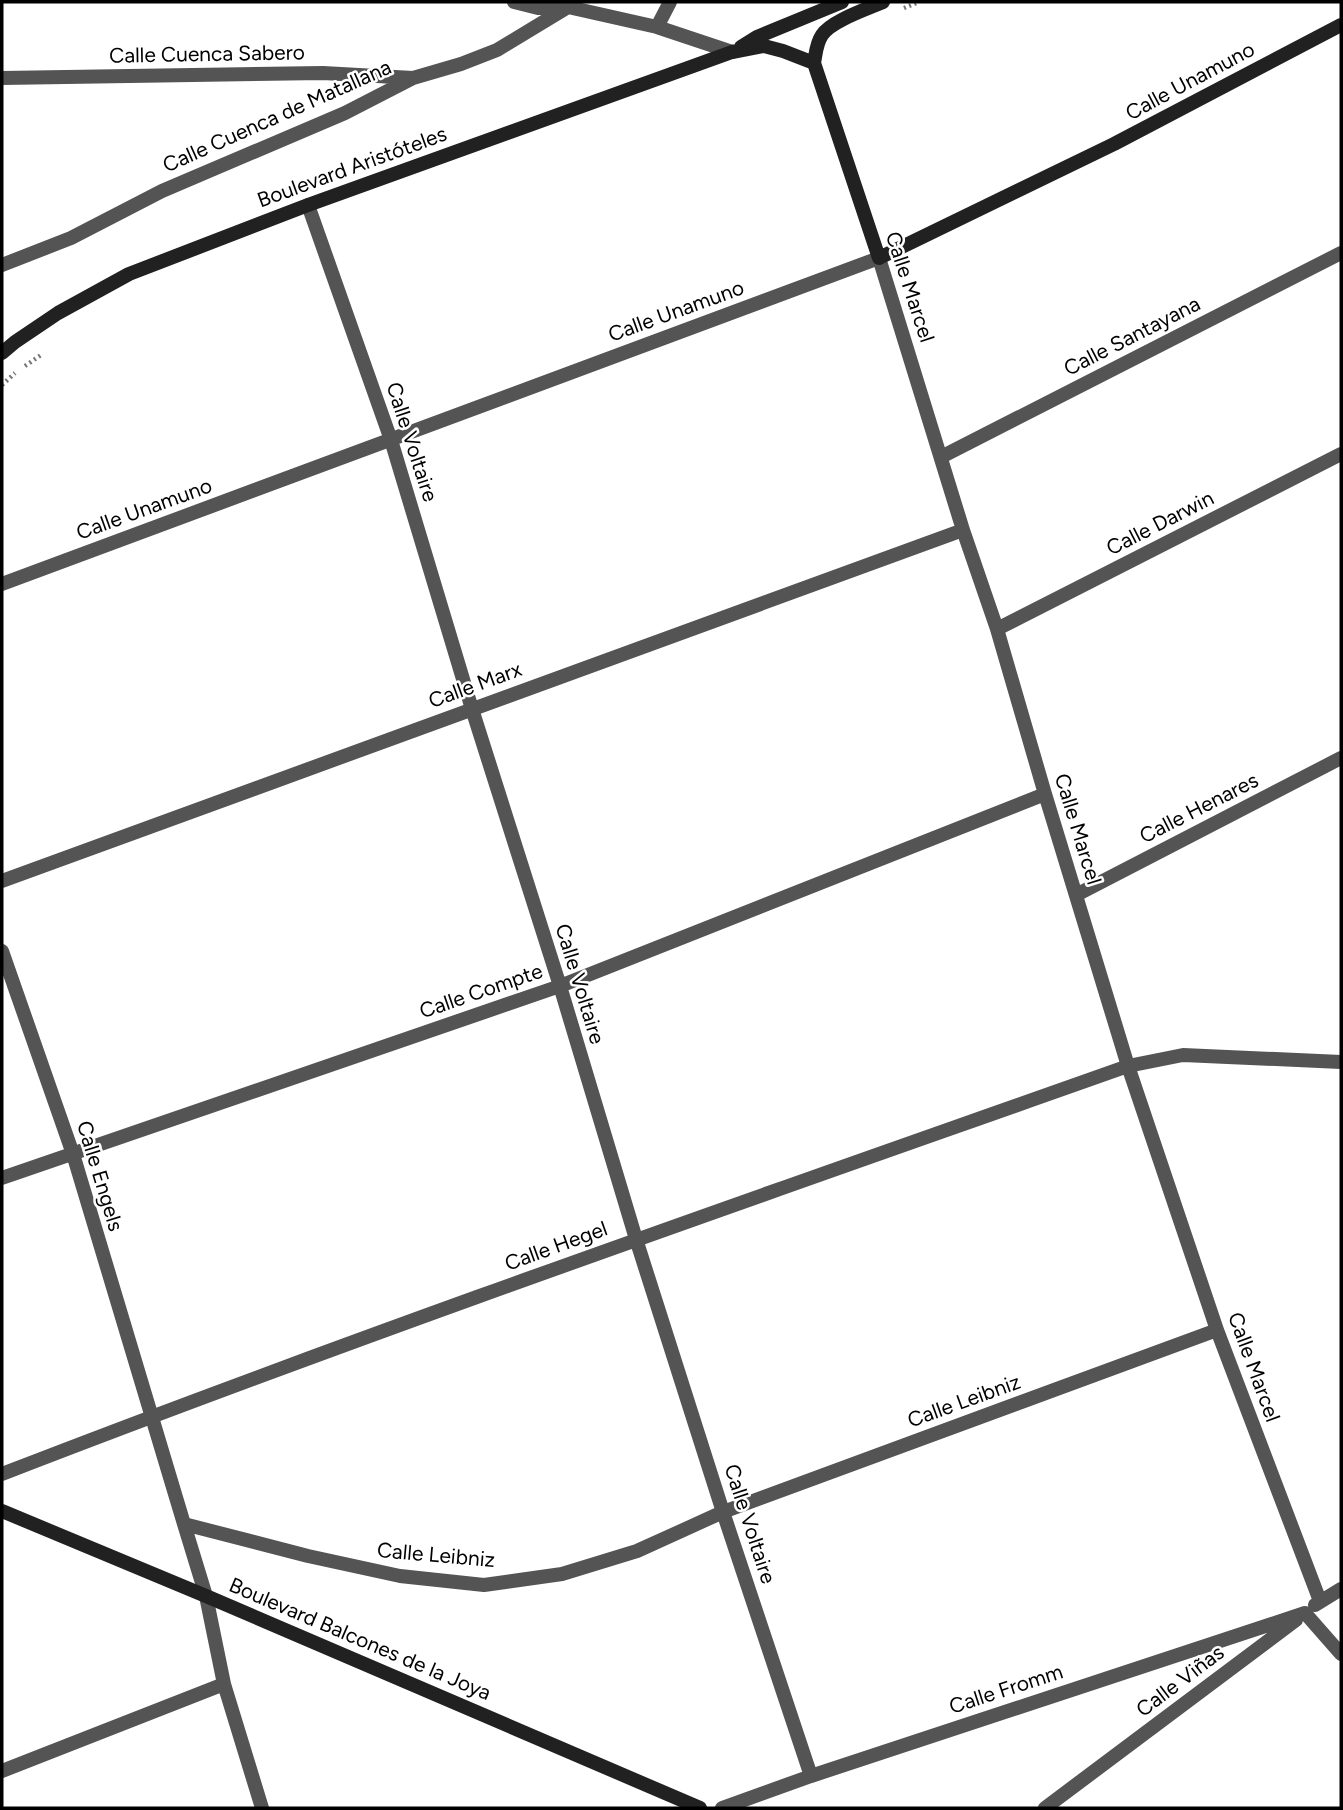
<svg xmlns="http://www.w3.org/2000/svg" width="1343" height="1810" font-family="Figtree,sans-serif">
<rect width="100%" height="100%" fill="#fff"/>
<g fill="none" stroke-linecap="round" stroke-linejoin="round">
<!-- path -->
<path stroke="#767676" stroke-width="4.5" stroke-dasharray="2 3.5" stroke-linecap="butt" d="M904,8L919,2
M25,366L41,355
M2,385L15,373"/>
<!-- street -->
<path stroke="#545454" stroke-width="14" d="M514,2L538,8L568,7L657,27L732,52
M657,27L670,2
M2,78L323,73L413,78
M308,205L391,440L472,709L560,986L636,1239L723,1512L811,1776
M2,265L71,238L162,191L345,113L413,78L461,64L497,50L568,7
M941,457L1341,253
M2,584L879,258L963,530L997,629L1045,794L1128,1066L1217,1330L1320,1601
M997,629L1341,454
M2,881L963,530
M1076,895L1341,758
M2,951L73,1154L184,1524
M2,1178L560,986L1045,794
M2,1474C374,1330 752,1199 1128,1066L1183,1055L1341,1062
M1315,1605L1341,1589
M224,1684L262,1808
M2,1771L224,1684L206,1596L184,1524L308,1556L400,1576L484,1585L562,1574L637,1551L723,1512L1217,1330
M722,1808L811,1776L1305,1613L1341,1654
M1045,1808L1296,1620"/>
<!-- secondary -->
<path stroke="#212121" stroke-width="14" d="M883,2C867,9 831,21 822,35C816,44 816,53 814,63L879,258L1114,144L1341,25
M741,47L757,37L842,2
M2,353L15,342L58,313L129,274L308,205L732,52L764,46L783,51L814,63
M2,1511L206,1596L700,1808"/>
</g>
<g text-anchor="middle" stroke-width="5" stroke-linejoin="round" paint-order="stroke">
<!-- street labels -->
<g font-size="21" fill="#000" stroke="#fff">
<text transform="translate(207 54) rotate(-1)" y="7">Calle Cuenca Sabero</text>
<text transform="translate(1190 81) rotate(-28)" y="7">Calle Unamuno</text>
<text transform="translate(277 116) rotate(-24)" y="7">Calle Cuenca de Matallana</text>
<text transform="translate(352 167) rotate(-20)" y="7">Boulevard Aristóteles</text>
<text transform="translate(910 287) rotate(72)" y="7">Calle Marcel</text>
<text transform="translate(676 311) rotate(-20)" y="7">Calle Unamuno</text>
<text transform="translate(1132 336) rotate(-27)" y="7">Calle Santayana</text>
<text transform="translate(412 442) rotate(72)" y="7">Calle Voltaire</text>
<text transform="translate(144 509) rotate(-20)" y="7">Calle Unamuno</text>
<text transform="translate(1160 523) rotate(-27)" y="7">Calle Darwin</text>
<text transform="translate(475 685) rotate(-20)" y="7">Calle Marx</text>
<text transform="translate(1199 808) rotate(-27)" y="7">Calle Henares</text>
<text transform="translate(1078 829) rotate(73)" y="7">Calle Marcel</text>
<text transform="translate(580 984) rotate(73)" y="7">Calle Voltaire</text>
<text transform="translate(481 991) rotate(-19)" y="7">Calle Compte</text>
<text transform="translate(100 1176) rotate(73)" y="7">Calle Engels</text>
<text transform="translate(556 1246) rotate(-20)" y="7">Calle Hegel</text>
<text transform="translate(1254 1367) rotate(70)" y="7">Calle Marcel</text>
<text transform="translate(964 1401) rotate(-20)" y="7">Calle Leibniz</text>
<text transform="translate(750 1524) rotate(72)" y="7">Calle Voltaire</text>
<text transform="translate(436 1555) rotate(5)" y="7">Calle Leibniz</text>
<text transform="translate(360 1639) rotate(23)" y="7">Boulevard Balcones de la Joya</text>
<text transform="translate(1180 1681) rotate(-37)" y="7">Calle Viñas</text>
<text transform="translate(1006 1689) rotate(-18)" y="7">Calle Fromm</text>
</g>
</g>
<!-- border -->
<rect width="1343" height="1810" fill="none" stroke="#000000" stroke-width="7"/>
</svg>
